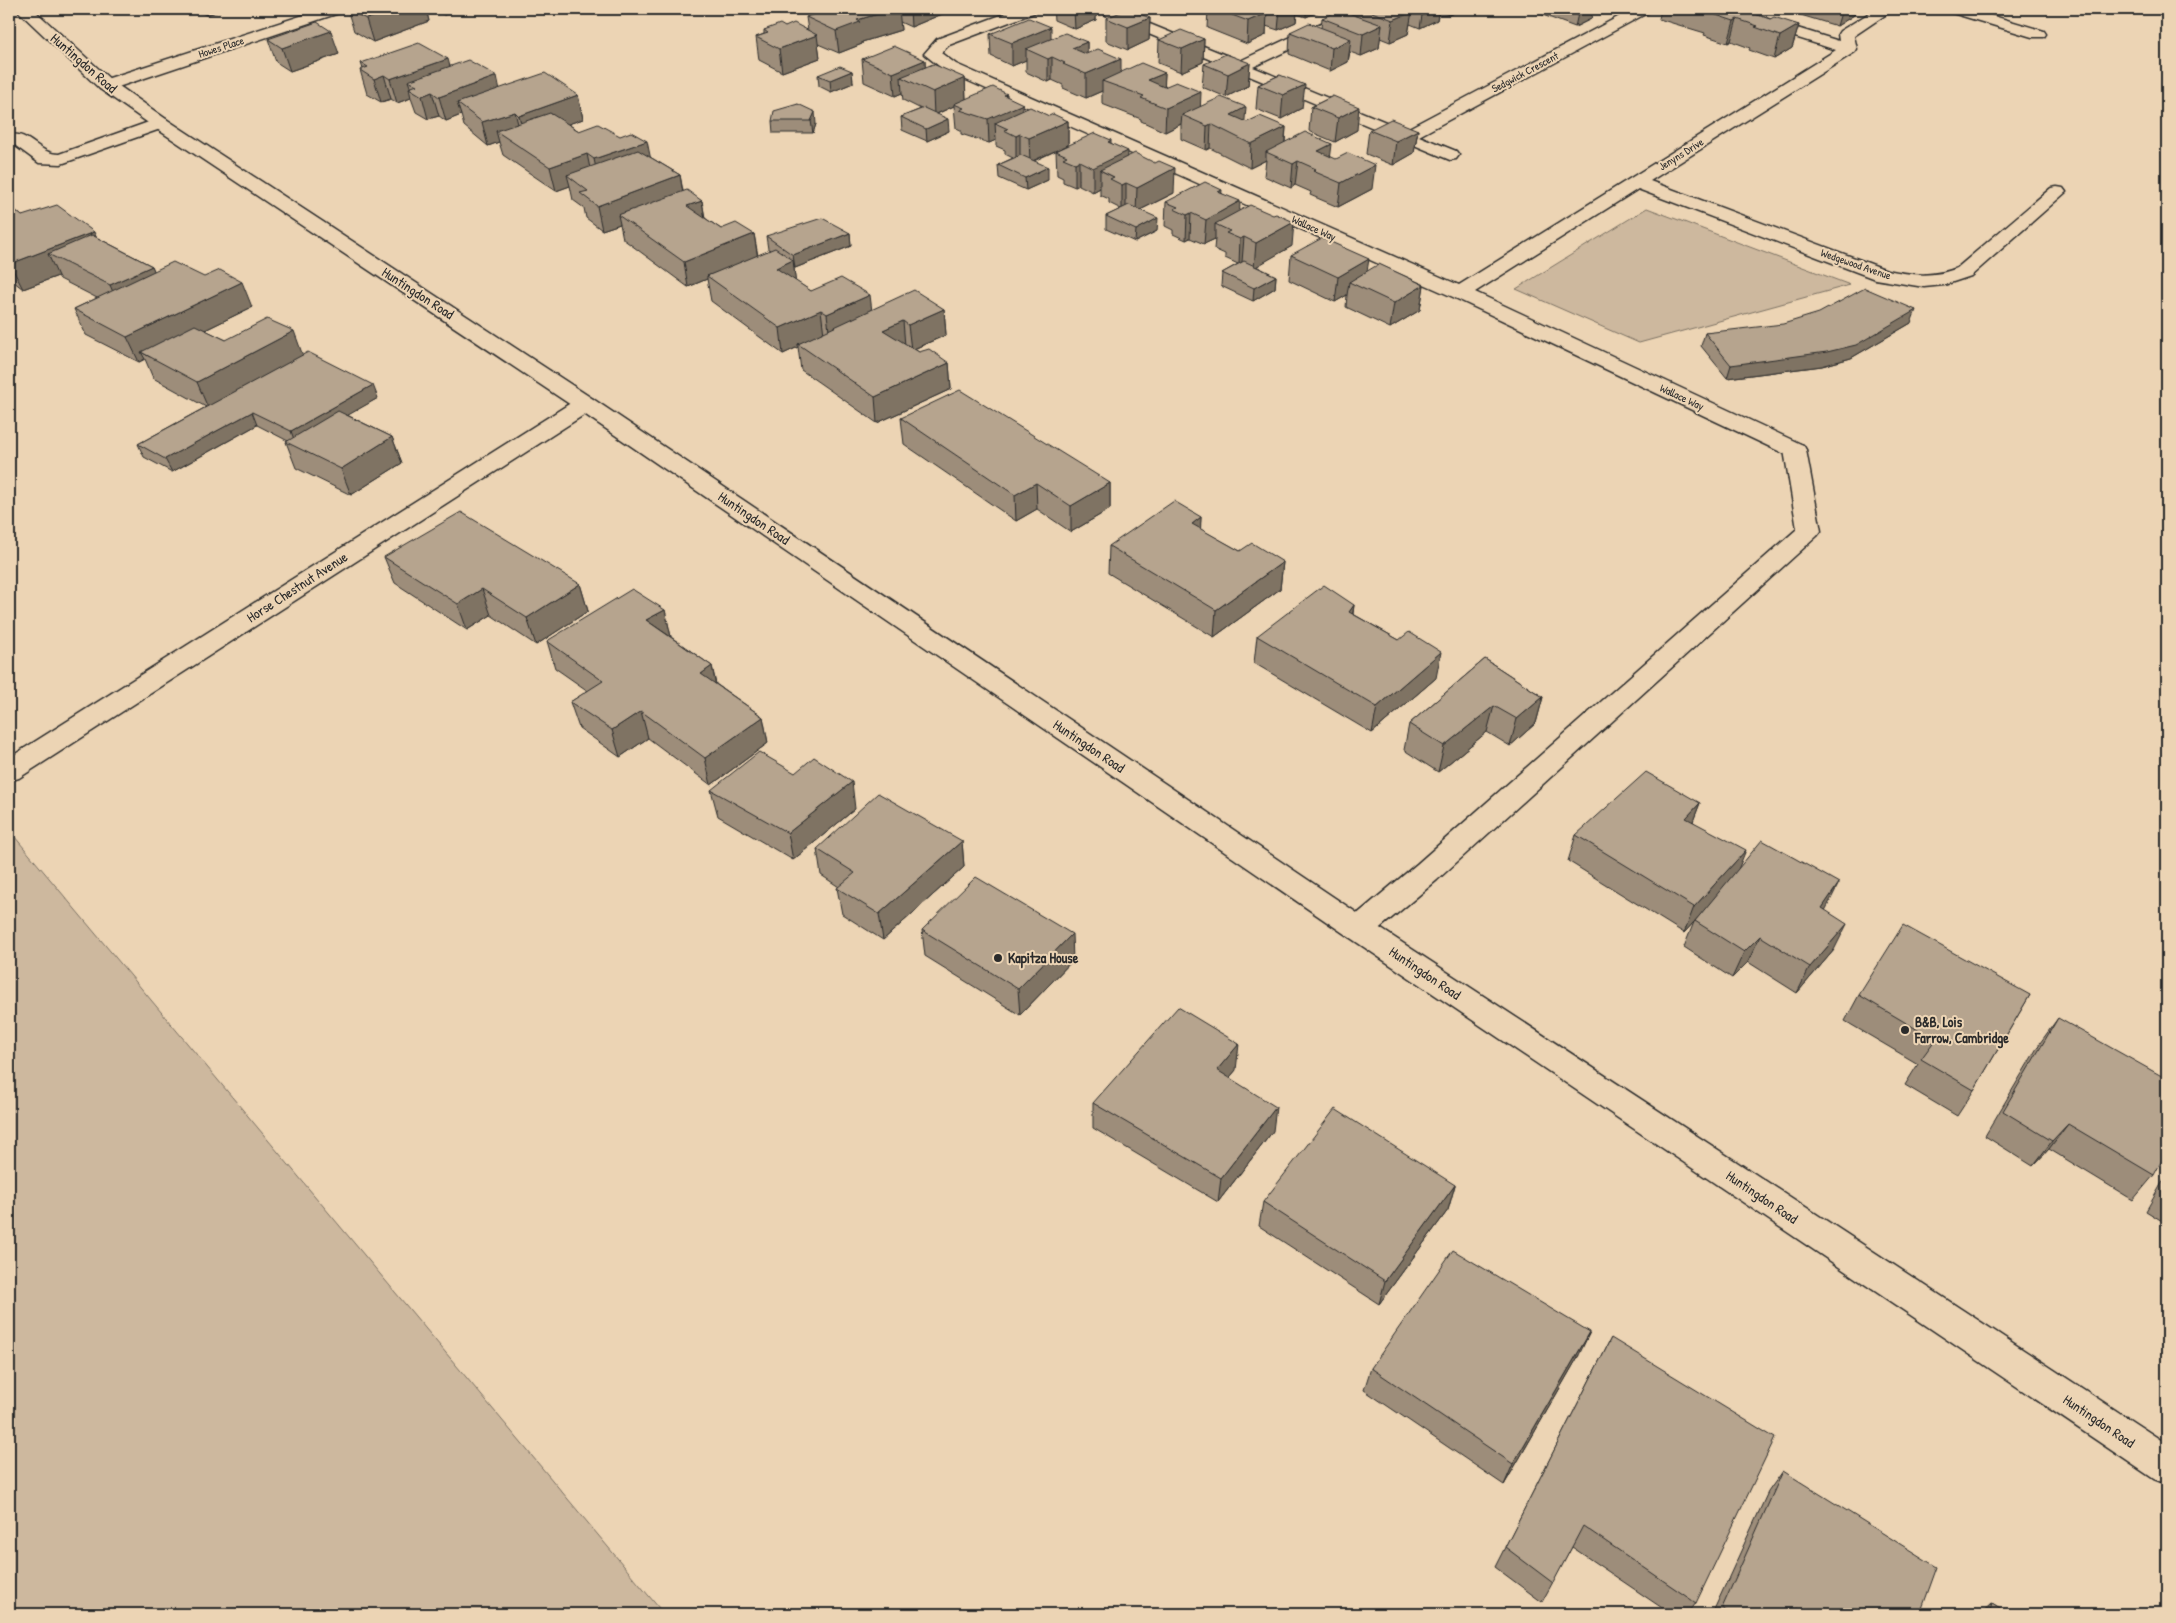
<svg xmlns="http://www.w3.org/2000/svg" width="2176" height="1623" font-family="'Patrick Hand',sans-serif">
<rect width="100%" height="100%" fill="#ecd4b4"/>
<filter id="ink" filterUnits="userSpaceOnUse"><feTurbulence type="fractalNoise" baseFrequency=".02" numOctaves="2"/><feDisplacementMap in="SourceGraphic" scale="10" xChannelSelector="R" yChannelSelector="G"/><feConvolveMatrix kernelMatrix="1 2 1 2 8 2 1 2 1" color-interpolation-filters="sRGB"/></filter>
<g filter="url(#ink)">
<!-- green -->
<path fill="#cdb89e" stroke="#7c7264" d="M1647,208L1850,285L1639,343L1516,289Z
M9,830L664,1614H9Z"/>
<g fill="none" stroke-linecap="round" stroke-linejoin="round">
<!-- lane casing -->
<g stroke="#2b2b2b" stroke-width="3">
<path id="lane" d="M1946,9H1970L2044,31L2046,34L2044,37H2032L1949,12Z
M160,118L166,119L169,123L166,127L61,164L39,163L9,141L10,135C28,131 39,154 59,154Z
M585,398L593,399L596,404L593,409L19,778L9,781V758L577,399Z
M1795,443L1803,445L1806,450L1821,531L1817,536L1437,880L1369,937L1359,940L1349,937L1344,929L1349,921L1417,864L1797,529L1784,450L1787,445Z"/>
</g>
<!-- street casing -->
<g stroke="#2b2b2b" stroke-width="3">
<path id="street" d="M322,9H345L342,12L112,89H100L98,85L100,81Z
M1017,9H1039L1036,12L949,45L941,53L956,64L1459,285L1836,50L1716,12L1713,9H1736L1839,41L1838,34L1840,31L1876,9H1894L1854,36L1857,49L1855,52L1650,181L1887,270C1911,275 1934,278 1957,268L2051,188L2057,187L2063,188L2066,192L1971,276L1944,285L1924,287L1875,279L1638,189L1475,292L1803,445L1806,450L1803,455L1795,457L1787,455L1453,297L944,70L924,54L937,39Z
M1113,9L1240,61L1351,9H1371L1368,12L1253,67L1405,130L1633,9H1652L1649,12L1419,136L1456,151L1459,155L1456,159L1450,160L1108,17L1105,14L1108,11Z"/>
</g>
<!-- primary casing -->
<g stroke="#2b2b2b" stroke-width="3">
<path id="primary" d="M16,9H33L112,81L166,119L593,399L1369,921L2167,1444V1484L2154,1479L1349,937L577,409L154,127L100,89Z"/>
</g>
<!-- lane -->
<use href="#lane" fill="#ecd4b4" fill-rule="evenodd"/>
<!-- street -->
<use href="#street" fill="#ecd4b4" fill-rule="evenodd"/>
<!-- primary -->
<use href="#primary" fill="#ecd4b4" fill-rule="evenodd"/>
</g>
<!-- wall -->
<path fill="#9d8d7a" stroke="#2b2b2b" d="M194,9H226L206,15Z
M347,9H426L429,21L373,42L354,31Z
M431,9H462L444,15Z
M847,9H961L949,13L947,12L911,27L900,22L901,30L862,42V44L839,53L818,44L820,58L782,72L759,60L756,37L764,34V30L785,27L808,31L806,17L841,12L847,10Z
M1053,9H1096V20L1075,29L1054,20Z
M1133,9H1148L1140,12Z
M1208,9H1324L1306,17L1297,14L1296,22L1278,30L1266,26V35L1247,44L1207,28Z
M1351,9H1462L1449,15L1439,11L1437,20L1420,28L1410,24L1408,34L1390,42L1380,38L1379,48L1361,56L1350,52L1348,62L1330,71L1289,54L1290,32L1321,28L1322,18L1351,14Z
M1532,9H1593L1591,19L1575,27L1532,11Z
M1661,9H1748L1752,10V13L1770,19L1799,25L1792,48L1774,59L1749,50L1750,48L1731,41L1728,43L1704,35L1705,33L1659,19Z
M1781,9H1856L1854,15L1837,26Z
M1106,18H1150L1149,40L1128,50L1106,41Z
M990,34L1087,42V54L1121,72L1165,73L1164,87L1200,107L1247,122L1286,127L1285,143L1331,157L1372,189L1338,207L1310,195L1311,192L1295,185L1291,188L1264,176L1266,160L1250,168L1210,148L1206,150L1181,139V124L1165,132L1141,121V119L1102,104V91L1086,98L1063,88V85L1052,80L1048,82L1026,72V60L1012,66L991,56Z
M268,39L339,54L290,71L276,62Z
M1204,39L1203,62L1181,72L1158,63L1159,40Z
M862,59L925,60V67L965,78L966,99L1007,97L1023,110L1049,116L1068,121V145L1034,161L1048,180L1026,190L999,178L998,165L1013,158L1005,154V150L996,146V140L989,143L961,134V130L956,128L954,106L937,114L949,131L927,141L902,130L901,117L921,109L903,100L902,93L895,96L864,82Z
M361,63L450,66L500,89L578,95L583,119L568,124L579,131L650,157L680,175L683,191L702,201L705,218L721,229L754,234L758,256L770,250L768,249L766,236L850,233L851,246L795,268L794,267L795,281L811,291L872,310L944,309L946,335L914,349L919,352L949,363L951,389L877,423L801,370L798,347L783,354L711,301L707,279L688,287L623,239L620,224L602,230L586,218L584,208L573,200L570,186L556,191L503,155L499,142L488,146L464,126L461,115L446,121L439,116L428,119L416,112L411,98L397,103L391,99L381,102L367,94L360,70L363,69Z
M1250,63L1248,86L1226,97L1202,87L1204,64Z
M852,71L853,83L831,92L819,86L818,75Z
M1280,75L1302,108L1281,119L1256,109L1258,85Z
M1333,96L1357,130L1335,142L1309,131L1311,107Z
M798,104L816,124L813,133H773L772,121Z
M1369,130H1418L1414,153L1393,165L1366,154Z
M1111,143L1174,193L1140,210L1157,231L1135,242L1106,229V216L1121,209L1109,203V199L1100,195V188L1093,192L1079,185L1075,187L1063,182V178L1057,175L1056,151Z
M1222,193L1240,211L1292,246L1256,266L1276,276L1275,288L1253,301L1221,286L1222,273L1238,264L1225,258V254L1214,249L1215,239L1204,244L1190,238L1186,240L1173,234V230L1165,226L1166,202Z
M9,205L22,216L96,237L152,266L154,271L252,307L205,330L226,340L303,355L378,398L347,415L392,437L402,463L351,495L296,468L286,442L288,441L257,425L172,472L144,457L138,444L206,407L153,378L145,359L139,362L86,335L74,309L97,298L60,279L58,276L23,289L9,278Z
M1291,255L1367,271L1424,285L1420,310L1390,328L1346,307L1347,295L1335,302L1289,280Z
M1911,323L1851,358L1822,366L1727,378L1701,346L1705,333Z
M901,418L1110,483V509L1071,532L1037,509L1016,521L904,444Z
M1201,517L1200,529L1240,551L1283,562L1280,589L1214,637L1108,573L1109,546Z
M384,557L580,584L588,611L536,645L491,615L467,630L395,583Z
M1354,605L1353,614L1399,640L1436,678L1372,733L1254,663L1257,636Z
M665,610L671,637L712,666L716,684L763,717L768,743L711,785L648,738L620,757L579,728L570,702L588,691L555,668L547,641Z
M1485,659L1543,697L1536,723L1510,746L1487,732L1438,772L1404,750L1409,724Z
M711,790L855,809L793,860L718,816Z
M1700,803L1693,821L1738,869L1825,910L1834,950L1797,993L1748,962L1732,978L1684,947L1694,922L1684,933L1568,861L1576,835Z
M962,841L964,867L883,940L842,914L837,888L839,887L821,875L817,849Z
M922,930L1073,960L1020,1015L925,956Z
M1859,995H2030L1974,1090L1957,1116L1905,1085L1918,1064L1845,1021Z
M2058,1018L2154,1175L2133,1200L2049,1149L2033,1166L1985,1136L2040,1043Z
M1236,1070L1229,1078L1273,1131L1218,1202L1093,1128V1103Z
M2167,1174V1224L2146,1211Z
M1455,1185L1448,1210L1379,1304L1259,1226L1263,1202Z
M1611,1338L1696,1603L1688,1614H1671L1572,1547L1542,1602L1495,1567Z
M1579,1355L1504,1485L1364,1390L1371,1368Z
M1783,1471L1920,1614H1712L1768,1492Z
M1992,1604L2008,1614H1981Z"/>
<!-- shaded-wall -->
<path fill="#7f7363" stroke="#2b2b2b" d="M203,9H226L206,15Z
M395,9H426L429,21L373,42L366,19Z
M442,9H462L444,15Z
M895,9H899L901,30L862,42V44L839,53L836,31L857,20Z
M910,9H947V12L911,27Z
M949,9H961L949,13Z
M1074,9H1096V20L1075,29Z
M1140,9H1148L1140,12Z
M1280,9H1297L1296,22L1278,30Z
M1306,9H1324L1306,17Z
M1423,9H1439L1437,20L1420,28Z
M1450,9H1462L1449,15Z
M1579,9H1593L1591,19L1575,27Z
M1842,9H1856L1854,15L1837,26Z
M1412,12L1408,34L1390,42L1393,20Z
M1267,13L1266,35L1247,44L1248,21Z
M1150,18L1149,40L1128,50V27Z
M1737,19L1731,41L1728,43L1734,21Z
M1382,25L1379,48L1361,56L1363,34Z
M1799,25L1792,48L1774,59L1780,36Z
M1051,27V50L1026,49V60L1012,66V43Z
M331,31L339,54L290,71L282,48Z
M817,35L820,58L782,72L779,49Z
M1204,39L1203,62L1181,72L1182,49Z
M1351,39L1348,62L1330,71L1332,48Z
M1087,42V65L1072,48Z
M1052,57V80L1048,82V59Z
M448,59L454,82L417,85L408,81L411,89L409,88L411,98L397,103L390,79Z
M1121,59V82L1102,81V91L1086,98V74Z
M925,60L926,83L901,77L902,93L895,96L893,73Z
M1250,63L1248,86L1226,97L1228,74Z
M852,71L853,83L831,92L830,80Z
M1165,73L1164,96L1148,80Z
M384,75L391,99L381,102L374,79Z
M497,76L502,100L457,103L461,115L446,121L439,97Z
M965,78L966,101L954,104V106L934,115L933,92Z
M1305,85L1302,108L1281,119L1283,95Z
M432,92L439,116L428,119L422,96Z
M1201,92L1200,116L1182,115L1181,124L1165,132L1166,108Z
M1007,94L1008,110L1023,104V127L995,123L996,140L989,143L988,119L1004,95Z
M578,95L583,119L525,139L519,116Z
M1246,107L1244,131L1231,115Z
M1359,107L1357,130L1335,142L1338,118Z
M515,112L521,136L496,131L499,142L488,146L482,122Z
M815,112L816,124L813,133L811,121Z
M948,119L949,131L927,141L926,129Z
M1068,121V145L1030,162L1029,138Z
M1211,124L1210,148L1206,150L1207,126Z
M1286,127L1284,150L1266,152V160L1250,168L1251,144Z
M1418,130L1414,153L1393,165L1396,141Z
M1020,134V158L1016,160V136Z
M1111,140V159L1128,151L1127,175L1114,177L1100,170V188L1093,192V168L1108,142Z
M647,141L652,165L599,183L594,159Z
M1332,144L1329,168L1318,151Z
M587,154L592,178L567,175L570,186L556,191L550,167Z
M1079,161V185L1075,187V163Z
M1298,161L1295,185L1291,188L1293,164Z
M1375,165L1372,189L1338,207L1341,183Z
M1048,167V180L1026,190L1025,178Z
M1175,168L1174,193L1136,212L1137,188Z
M680,175L684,200L618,215L620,224L602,230L597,206Z
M1126,183V207L1122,209V185Z
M1222,190L1220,212L1240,201L1239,226L1215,224V239L1204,244L1206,220L1218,192Z
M702,201L706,226L687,206Z
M1191,213L1190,238L1186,240L1187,215Z
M1158,218L1157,231L1135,242L1136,230Z
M1294,222L1292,246L1254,268L1256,243Z
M94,232L105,257L48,254L58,276L23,289L10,264Z
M850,233L851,246L795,268L793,255Z
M754,234L758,259L707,276V279L688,287L684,262Z
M1244,237L1242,262L1239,264L1240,239Z
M1369,259L1365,284L1349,282L1347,295L1335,302L1338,277Z
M793,260L796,285L776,268Z
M152,266L163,291L121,311L110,285Z
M1276,276L1275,288L1253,301L1254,288Z
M242,282L252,307L150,357L141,352L145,359L139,362L127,337Z
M1424,285L1420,310L1390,328L1394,303Z
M870,295L873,320L830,339L827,314Z
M944,309L946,335L911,350L908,325Z
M821,310L824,335L798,344V347L783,354L780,328Z
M1916,310L1911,323L1851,358L1822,366L1727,378L1731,365Z
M903,321L905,346L883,330Z
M294,331L303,356L208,408L197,382Z
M949,363L951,389L877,423L875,397Z
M373,385L378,398L296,445L291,431Z
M252,412L257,425L172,472L165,459Z
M392,437L402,463L351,495L341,469Z
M1036,483L1037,509L1016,521L1015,495Z
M1110,483V509L1071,532V506Z
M1201,517L1200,544L1192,524Z
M1283,562L1280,589L1214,637L1216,610Z
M580,584L588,611L536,645L527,618Z
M482,589L491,615L467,630L458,604Z
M1354,605L1350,631L1349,612Z
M665,610L671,637L646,620Z
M1441,652L1436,678L1372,733L1377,707Z
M712,666L717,692L701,674Z
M1543,697L1536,723L1510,746L1517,719Z
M1494,706L1487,732L1438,772L1444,746Z
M641,711L648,738L620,757L612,730Z
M763,717L768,743L711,785L705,758Z
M852,782L855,809L793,860L788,833Z
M1700,803L1690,829L1686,818Z
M962,841L964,867L883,940L879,914Z
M1746,850L1735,877L1684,933L1694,907Z
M1839,883L1826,909L1809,934L1822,908Z
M1847,924L1834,950L1797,993L1810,967Z
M1072,934L1073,960L1020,1015L1018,989Z
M1760,936L1748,962L1732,978L1744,952Z
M1239,1044L1236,1070L1215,1095L1217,1070Z
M1276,1107L1273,1131L1218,1202L1221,1178Z
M2068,1124L2049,1149L2033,1166L2052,1141Z
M1455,1185L1448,1210L1379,1304L1385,1281Z
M1590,1332L1579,1355L1504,1485L1513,1464Z"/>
<!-- building -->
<path fill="#b6a48e" stroke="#2b2b2b" d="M347,9H395L366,19Z
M828,9H832L841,12L851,9H895L857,20L860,22L836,31L806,17Z
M1128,9L1150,18L1128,27L1106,18Z
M1216,9H1257L1267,13L1248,21Z
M1364,9H1404L1412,12L1393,20Z
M1705,9H1748L1752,10L1749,12L1770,19L1774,17L1799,25L1780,36L1755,27L1758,26L1737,19L1734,21L1710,13L1713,11Z
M1340,10L1382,25L1363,34L1322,18Z
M1029,18L1051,27L1012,43L990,34Z
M317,22L331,31L282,48L268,39Z
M794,23L817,35L779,49L756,37L768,33L764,30L780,24L785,27Z
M1309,23L1351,39L1332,48L1290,32Z
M1181,30L1204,39L1182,49L1159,40Z
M1065,33L1087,42L1072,48L1086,54L1098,49L1121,59L1086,74L1063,64L1065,63L1052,57L1048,59L1026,49Z
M419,43L448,59L390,79L384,75L374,79L360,70L368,67L361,63Z
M894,46L925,60L893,73L862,59Z
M1226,54L1250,63L1228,74L1204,64Z
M468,60L497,76L439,97L432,92L422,96L409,88L417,85L408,81Z
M1141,63L1165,73L1148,80L1164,87L1176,82L1201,92L1166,108L1141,98L1144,96L1102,81Z
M933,64L965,78L933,92L901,77Z
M840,66L852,71L830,80L818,75Z
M545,73L578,95L519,116L515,112L482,122L457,103Z
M1280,75L1305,85L1283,95L1258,85Z
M993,87L1007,94L1004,95L1023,104L988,119L960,110L964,108L954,104Z
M1333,96L1359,107L1338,118L1311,107Z
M1221,97L1246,107L1231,115L1247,122L1260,116L1286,127L1251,144L1211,124L1207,126L1182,115Z
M798,104L815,112L811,121H772L774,111Z
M1030,107L1049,116L1053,114L1068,121L1029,138L1020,134L1016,136L1004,130L1008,129L995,123Z
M924,108L948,119L926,129L901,117Z
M550,113L579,131L598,124L620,136L631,132L647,141L594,159L587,154L550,167L496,131Z
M1391,119L1418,130L1396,141L1369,130Z
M1305,132L1332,144L1318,151L1336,159L1348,153L1375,165L1341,183L1313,171L1316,169L1298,161L1293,164L1266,152Z
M1095,133L1111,140L1108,142L1128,151L1093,168L1079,161L1075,163L1063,158L1067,156L1056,151Z
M638,150L680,175L597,206L580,193L588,191L567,175Z
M1135,153L1155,163L1159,161L1175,168L1137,188L1126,183L1122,185L1110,179L1114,177L1100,170Z
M1021,155L1048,167L1025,178L998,165Z
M1205,182L1222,190L1218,192L1240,201L1206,220L1191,213L1187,215L1174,209L1178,207L1166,202Z
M687,190L702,201L687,206L721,229L736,223L754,234L684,262L618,215Z
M9,205L22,216L57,205L94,232L10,264L9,263Z
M1129,205L1158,218L1136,230L1106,216Z
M1250,205L1273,215L1276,214L1294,222L1256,243L1244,237L1240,239L1226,233L1230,231L1215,224Z
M822,218L850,233L793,255L766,236Z
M92,235L152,266L110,285L48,254Z
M1322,238L1369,259L1338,277L1291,255Z
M775,248L793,260L776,268L811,291L841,278L870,295L827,314L821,310L780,328L707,276Z
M1244,261L1276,276L1254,288L1222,273Z
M173,262L204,277L220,270L242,282L127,337L74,309Z
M1379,264L1424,285L1394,303L1349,282Z
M1865,288L1916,310L1856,345L1827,352L1731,365L1705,333L1783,324L1819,313Z
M914,290L944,309L908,325L903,321L883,330L919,352L929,349L949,363L875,397L798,344Z
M267,319L294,331L197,382L141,352L195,325L226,340Z
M308,352L373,385L291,431L252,412L165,459L138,444Z
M960,390L1110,483L1071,506L1036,483L1015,495L901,418Z
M338,411L392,437L341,469L286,442Z
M1174,501L1201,517L1192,524L1240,551L1252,543L1283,562L1216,610L1109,546Z
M461,512L580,584L527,618L482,589L458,604L384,557Z
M1324,585L1354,605L1349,612L1399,640L1409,632L1441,652L1377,707L1257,636Z
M632,589L665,610L646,620L712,666L701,674L763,717L705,758L641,711L612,730L570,702L603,681L547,641Z
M1485,659L1543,697L1517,719L1494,706L1444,746L1409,724Z
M759,752L795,773L814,757L852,782L788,833L711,790Z
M1646,772L1700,803L1686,818L1746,850L1694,907L1576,835Z
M878,793L962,841L879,914L837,888L855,873L817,849Z
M1762,840L1839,883L1822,908L1847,924L1810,967L1760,936L1744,952L1695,921Z
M976,877L1072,934L1018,989L922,930Z
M1903,925L2030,995L1974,1090L1921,1059L1935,1040L1859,995Z
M1178,1007L1239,1044L1217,1070L1276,1107L1221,1178L1093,1103Z
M2058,1018L2167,1079V1151L2154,1175L2068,1124L2052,1141L2003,1111Z
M1335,1109L1455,1185L1385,1281L1263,1202Z
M1453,1250L1590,1332L1513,1464L1371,1368Z
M1611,1338L1775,1438L1696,1603L1583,1526L1553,1583L1505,1547Z
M1783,1471L1937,1567L1920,1614H1806L1797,1608L1793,1614H1731L1722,1608Z
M1992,1604L2008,1614H1989Z"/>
</g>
<!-- markers -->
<g fill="#2b2b2b" stroke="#ecd4b4" stroke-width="2">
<circle cx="998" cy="958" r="5"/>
<circle cx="1905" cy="1030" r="5"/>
</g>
<g text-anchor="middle" stroke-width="4" stroke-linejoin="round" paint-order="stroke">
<!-- far-street labels -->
<g font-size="11" fill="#2b2b2b" stroke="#ecd4b4">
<text transform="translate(221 47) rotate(-18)" y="4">Howes Place</text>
<text transform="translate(1525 72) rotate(-28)" y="4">Sedgwick Crescent</text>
<text transform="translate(1681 154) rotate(-32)" y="4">Jenyns Drive</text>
<text transform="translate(1314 228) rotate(24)" y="4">Wallace Way</text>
<text transform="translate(1856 264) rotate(19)" y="4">Wedgewood Avenue</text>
<text transform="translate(1682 397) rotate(25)" y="4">Wallace Way</text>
</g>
<!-- street labels -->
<g font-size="14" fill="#2b2b2b" stroke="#ecd4b4">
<text transform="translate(84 63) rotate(41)" y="5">Huntingdon Road</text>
<text transform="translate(418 293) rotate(33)" y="5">Huntingdon Road</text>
<text transform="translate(754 518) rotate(34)" y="5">Huntingdon Road</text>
<text transform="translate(297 587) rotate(-33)" y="5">Horse Chestnut Avenue</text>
<text transform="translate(1089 746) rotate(34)" y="5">Huntingdon Road</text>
<text transform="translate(1425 973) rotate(34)" y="5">Huntingdon Road</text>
<text transform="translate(1762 1197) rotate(34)" y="5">Huntingdon Road</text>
<text transform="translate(2099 1421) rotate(34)" y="5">Huntingdon Road</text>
</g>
<!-- poi labels -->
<g font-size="14" font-weight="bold" fill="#2b2b2b" stroke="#ecd4b4" text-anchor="start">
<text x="1008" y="963">Kapitza House</text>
<text x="1915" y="1027">B&amp;B, Lois<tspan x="1915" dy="16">Farrow, Cambridge</tspan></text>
</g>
</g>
<!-- margin -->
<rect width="2176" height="1623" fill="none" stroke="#ecd4b4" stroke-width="30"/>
<rect x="15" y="15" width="2146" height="1593" fill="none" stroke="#2b2b2b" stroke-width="2" filter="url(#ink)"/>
</svg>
